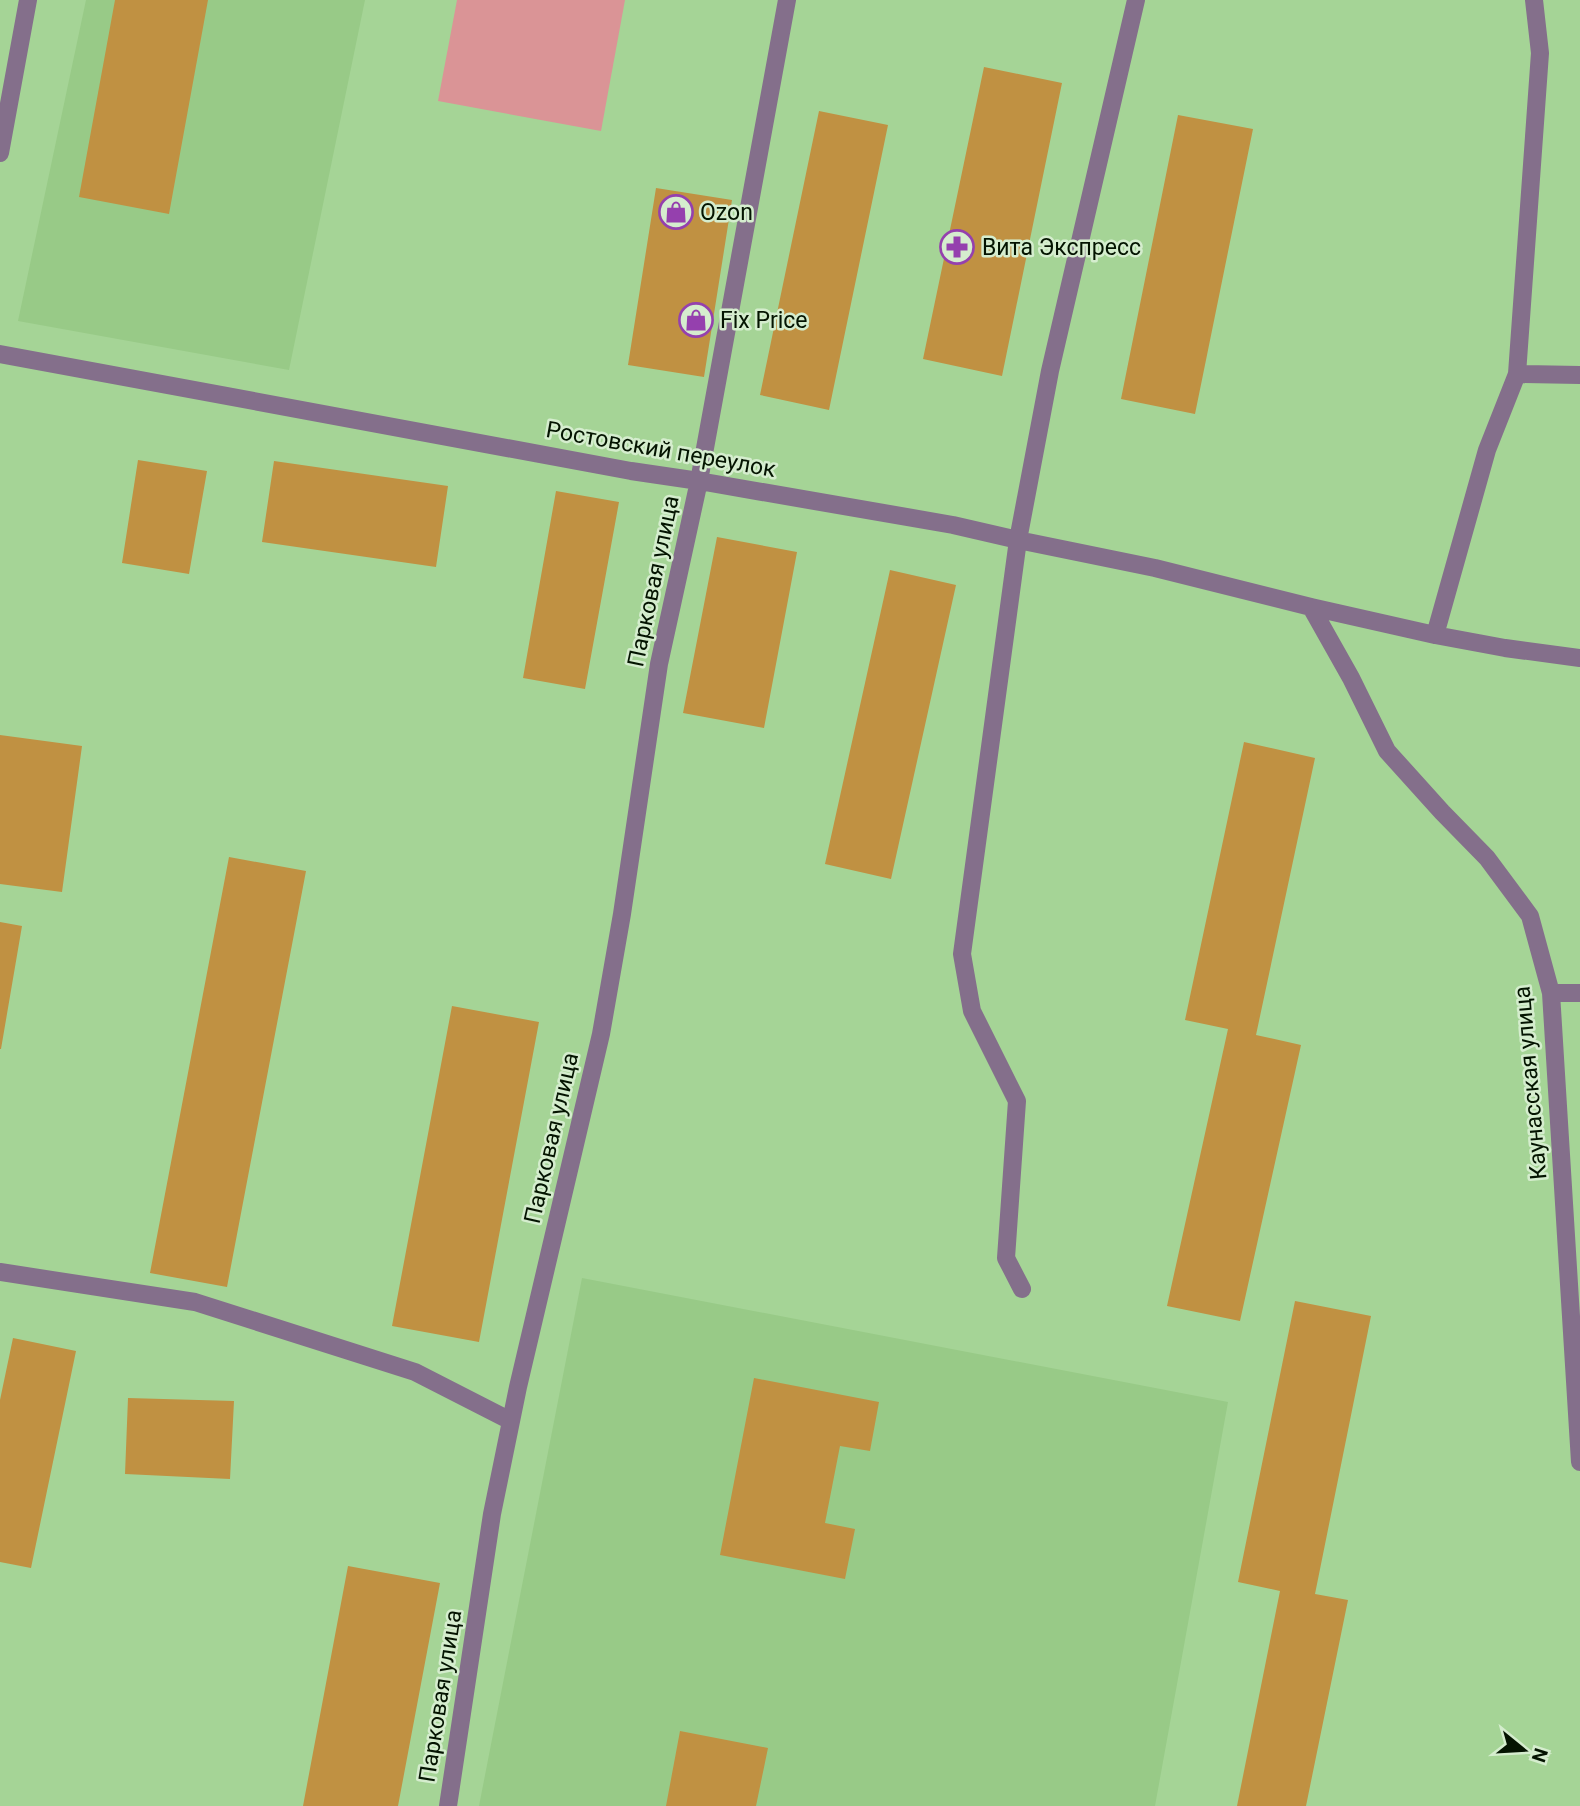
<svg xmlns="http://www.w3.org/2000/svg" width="1580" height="1806" font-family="Roboto,sans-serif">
<rect width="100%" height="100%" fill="#a5d496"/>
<!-- built -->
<path fill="#98ca87" d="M86,0H365L289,370L18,321Z
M582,1278L1228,1402L1155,1806H479Z"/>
<!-- green -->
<path fill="#da9496" d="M457,0H625L601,131L438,101Z"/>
<!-- building -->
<path fill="#c09142" d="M115,0H208L169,214L79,197Z
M984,67L1062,83L1002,376L923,359Z
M819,111L888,125L829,410L760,395Z
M1178,115L1253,129L1195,414L1121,399Z
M656,188L732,200L704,377L628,365Z
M138,460L207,471L189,574L122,563Z
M274,461L448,486L436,567L262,542Z
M556,491L619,502L585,689L523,678Z
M717,537L797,552L764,728L683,713Z
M890,570L956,585L891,879L825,864Z
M0,735L82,746L62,892L0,884Z
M1244,742L1315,758L1256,1035L1301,1045L1240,1321L1167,1306L1228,1029L1185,1020Z
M229,857L306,871L227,1287L150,1273Z
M0,922L22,926L1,1049H0Z
M452,1006L539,1022L479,1342L392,1326Z
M1295,1301L1371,1316L1315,1594L1348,1600L1306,1806H1237L1280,1591L1238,1582Z
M13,1338L76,1351L31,1568L0,1562V1400Z
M754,1378L879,1402L870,1451L840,1446L825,1523L855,1529L845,1579L720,1555Z
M128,1398L234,1401L230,1479L125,1474Z
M348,1566L440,1583L398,1806H303Z
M680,1731L768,1748L756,1806H666Z"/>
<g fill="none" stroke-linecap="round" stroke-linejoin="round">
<!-- minor -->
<path stroke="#846f8b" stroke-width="18" d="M0,153L28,0
M0,354L631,471L699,481L953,525L1018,540L1155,568L1311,607L1435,635L1505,648L1580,658
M1517,374L1540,53L1534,0
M1311,607L1351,678L1387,751L1442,812L1487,858L1530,916L1551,993L1580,1462
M1435,635L1487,450L1517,374L1580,375
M1551,993H1580
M0,1272L195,1302L415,1372L511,1421
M1022,1289L1006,1258L1017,1101L972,1011L962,954L1018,540L1050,371L1136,0
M448,1806L492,1514L518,1387L601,1034L622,914L659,664L699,481L787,0"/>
</g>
<!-- icons -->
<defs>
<g id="shop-ring" transform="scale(1.75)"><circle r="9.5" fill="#d5edce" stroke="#9540ae" stroke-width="1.5"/><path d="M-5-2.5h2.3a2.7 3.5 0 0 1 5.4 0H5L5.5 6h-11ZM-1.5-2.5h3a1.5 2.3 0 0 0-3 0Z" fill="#9540ae"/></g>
<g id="pharmacy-ring" transform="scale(1.75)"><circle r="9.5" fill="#d5edce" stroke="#9540ae" stroke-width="1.5"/><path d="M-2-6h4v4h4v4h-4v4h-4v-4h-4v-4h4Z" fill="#9540ae"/></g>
</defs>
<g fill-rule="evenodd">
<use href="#shop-ring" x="676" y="212"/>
<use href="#pharmacy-ring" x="957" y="247"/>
<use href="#shop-ring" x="696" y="320"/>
</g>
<g text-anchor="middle" stroke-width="5" stroke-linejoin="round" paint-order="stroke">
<!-- poi labels -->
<g font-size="23" fill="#041401" stroke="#d5edce" text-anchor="start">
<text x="700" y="220">Ozon</text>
<text x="982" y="255">Вита Экспресс</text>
<text x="720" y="328">Fix Price</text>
</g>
<!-- street labels -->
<g font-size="23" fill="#041401" stroke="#d5edce">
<text transform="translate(661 449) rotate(10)" y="8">Ростовский переулок</text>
<text transform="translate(653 581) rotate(-78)" y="8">Парковая улица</text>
<text transform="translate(1530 1083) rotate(-95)" y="8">Каунасская улица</text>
<text transform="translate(551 1138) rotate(-77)" y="8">Парковая улица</text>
<text transform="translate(440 1696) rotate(-81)" y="8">Парковая улица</text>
</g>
</g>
<!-- north arrow -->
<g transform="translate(1524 1750) rotate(108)" stroke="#d5edce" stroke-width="5" paint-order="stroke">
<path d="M0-5L12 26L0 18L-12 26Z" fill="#041401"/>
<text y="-10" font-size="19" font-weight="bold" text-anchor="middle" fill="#041401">N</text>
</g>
</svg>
